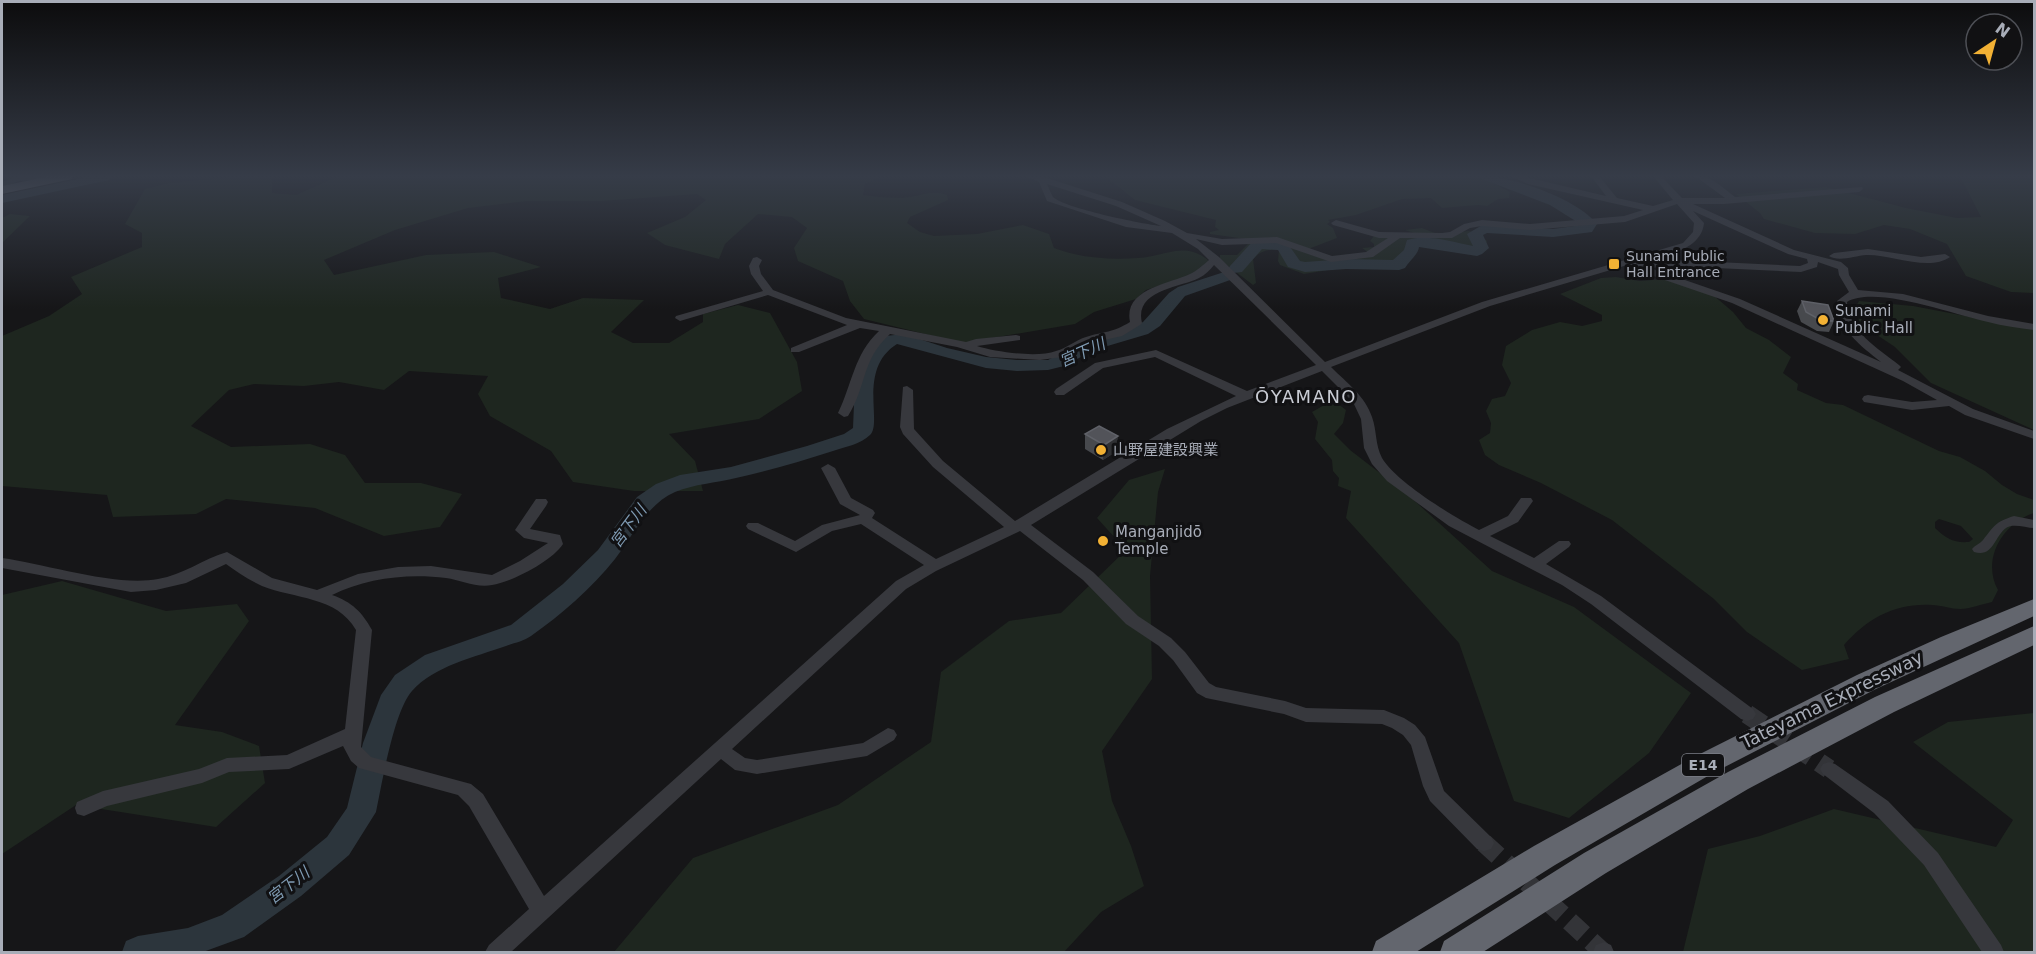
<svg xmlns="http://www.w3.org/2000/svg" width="2036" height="954" font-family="'DejaVu Sans','Noto Sans JP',sans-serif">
<rect width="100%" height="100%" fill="#161618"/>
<!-- green -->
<path fill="#1e261f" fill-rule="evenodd" d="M244,176H272V193L296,195L339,176H881L865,184L863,195C878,197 894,199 910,197C924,195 933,190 947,195L948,200L910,217L907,223L920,232L934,236L977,234L1023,225L1049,234L1054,248C1080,258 1110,260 1138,258C1164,257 1185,240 1209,261L1198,273L1146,290L1136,299L1094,312L1075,324L962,343L864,319L850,301L843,281L798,261L794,248L807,228L792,217L758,214L725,244L719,259L665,245L647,233L685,217L706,200L697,194L602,201H527L468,208L395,230L324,260L334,275L426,255L494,252L541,267L498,278L501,298L550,309L583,298L644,300L611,332L633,343H669L703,322V314L738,305L770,313L797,362L802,391L759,419L669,434L695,461L703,491H634L573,482L551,451L490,416L478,394L488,376L409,371L384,390L339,382L304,386L254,384L229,390L191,426L231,447L310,444L345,455L365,483H421L462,494L440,527L384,536L315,508L226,499L196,514L113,517L107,495L2,486V336L49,316L82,294L71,277L142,247V233L125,224L145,189L170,183Z
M1105,176H1479L1510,192L1509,198L1498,199L1487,206L1478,205L1442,208L1431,198L1402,199L1356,215L1328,220L1330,222L1327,224L1333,228L1337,238L1303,251C1325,263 1345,258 1369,253L1362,248L1374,247V244L1370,241L1374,236L1434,239L1405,230L1422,228L1440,235L1468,231L1476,232L1487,241L1484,249L1459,251L1422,244C1413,247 1410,259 1401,264L1341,268L1304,274L1280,265L1278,261L1279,250C1267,249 1261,251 1253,259L1256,283L1253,285L1220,260V255H1237L1249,243L1246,239L1210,234V232L1219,230L1215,227L1216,220L1135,200Z
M1960,176H2034V293L2011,292L1966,276L1947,244L1910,229L1884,225L1855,234L1815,233L1764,219L1760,213L1736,194L1826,187L1906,208L1957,218L1981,217Z
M10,214L30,216L2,243V218Z
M1616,277L1640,281L1664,279L1713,295L1733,312L1746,328L1769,340L1791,357L1783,373L1798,384L1797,390L1826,403L1843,405L1939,451L1960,457L1985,471L2002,485L2017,494L2034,500V513C2003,523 1981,559 1998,590L1992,602C1982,604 1970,609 1960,609C1951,609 1941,605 1932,605C1895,603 1868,618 1844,645L1849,659L1802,670L1747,632L1714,599L1612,520L1541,483L1499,465L1485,455L1479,440L1490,433L1491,423L1486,411L1492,399L1505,396L1511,383L1502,365L1506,346L1532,330L1560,322L1582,326L1602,321V315L1560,294L1601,278ZM1939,519L1961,526L1973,539L1969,542C1953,543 1947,539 1935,528V522Z
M1859,301L1913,306L2034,329V430L1931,383L1895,347L1850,317Z
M1333,400L1346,410L1343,423L1334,434L1350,450L1407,494L1492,571L1574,607L1691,693L1649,753L1569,818L1514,801L1459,643L1346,518L1351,491L1338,486L1339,478L1333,471L1332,460L1315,439L1318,422L1312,412Z
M1165,469L1158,492L1150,576L1152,679L1102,751L1112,801L1131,846L1144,886L1101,912L1064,952H614L693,858L838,805L931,742L941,672L1009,621L1061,613L1126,550L1097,518L1129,480Z
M62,581L166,611L237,604L249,621L175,725L222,732L259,746L265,783L216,827L76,805L2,854V595Z
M2034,713V952H1683L1708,849L1760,836L1834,809L1996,847L2013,820L1913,742L1948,722Z"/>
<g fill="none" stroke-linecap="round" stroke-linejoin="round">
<!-- river -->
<path fill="#2c353c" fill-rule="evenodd" d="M92,176H116L109,180L2,203V195Z
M1481,176C1512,176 1578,199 1597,224L1592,232L1553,237L1487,233L1483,235L1489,248L1482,254L1477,256L1419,247C1418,255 1409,261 1405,268L1399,270L1346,269L1305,272L1288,267L1278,250L1262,249L1242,272L1233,273L1235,276L1233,279L1185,296L1160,326L1148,334L1094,350L1064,366L1048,370L1017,371L986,368L897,344C857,369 883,423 870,435C861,444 845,447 833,451C801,461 769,471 736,478C715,483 695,484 675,492C646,505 633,536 615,559C592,588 561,615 531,636C524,641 514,643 506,646C475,657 434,666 412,691C394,711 382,783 376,812L349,855L301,896L244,937L203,952H122L126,941L138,936L188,928L222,915L279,876L327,837L347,808L363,743L381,695L395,675L425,655L511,625L563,584L598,550L637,497L656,484L680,475L731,467L807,446L844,434L853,428L855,380L868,353L885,336L904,334L947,348L986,357L1017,360H1048L1082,342L1128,329L1143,322L1169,293L1178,287L1221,273L1230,272L1228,269L1230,266L1253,241L1269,239L1288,244L1300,261L1305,262L1346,259L1393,260L1404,250L1407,240C1428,234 1452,242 1473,246L1467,234L1484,224L1553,229L1582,225L1550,205L1482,179Z"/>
<!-- minor-tunnel -->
<path stroke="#333438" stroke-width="19" stroke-dasharray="19 10" stroke-linecap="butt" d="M1747,714L1829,769
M1484,843L1603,952"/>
<!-- minor -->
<path fill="#37383d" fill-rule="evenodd" d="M18,176H53L49,179L19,181L2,188V182Z
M1026,176L1047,178L1122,202L1165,221L1187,233L1222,239L1277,237L1332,256L1366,252L1388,238H1379L1333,225L1331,223L1336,220L1379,232L1442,233L1450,232L1464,224L1482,220L1530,224L1624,216L1643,210L1528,184L1510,176H1521L1606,196L1591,176H1599L1617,198L1653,206L1673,200L1653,176H1661L1682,198H1725L1695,176C1712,176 1722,187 1735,197L1862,187L1863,189L1859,192L1724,204H1693L1794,250L1841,262L1848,268L1849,275L1858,290L1903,294L1988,316L2034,324V330C2019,328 2003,326 1988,322C1955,315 1875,285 1847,302C1849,332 1878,348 1899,365L1901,367L1898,370L1973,409L2034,431V439L1965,415L1949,406L1912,410L1864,402L1862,399L1864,396L1868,395L1912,402L1937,400L1903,381L1732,303L1624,266L1490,306L1331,367C1347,383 1365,396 1372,417C1377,431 1375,445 1382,458C1396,482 1454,517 1479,530L1508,516L1521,498H1531L1533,501L1518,522L1490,536L1534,558L1559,541H1569L1571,544L1569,547L1546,564L1601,596L1753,709L1756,714L1753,719L1747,721L1741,719L1591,604L1562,585L1449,526L1387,481L1372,464L1364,448L1361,419L1353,402L1322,371L1227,408L1201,421L1031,525L1093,572L1138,616L1171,638L1185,652L1209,683L1216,687L1285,701L1306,708L1384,710L1404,718L1415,725L1425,737L1444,791L1491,837L1494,843L1491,849L1484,851L1477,849L1430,801L1423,786L1411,745L1403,735L1392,728L1382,724L1306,722L1284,714L1206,698L1197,693L1173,660L1159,646L1126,624L1083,580L1020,531L936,571L906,589L732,749L745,758L757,760L863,743L888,728L894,730L897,735L894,740L867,756L757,774L735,770L721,759L511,952H485L489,945L529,909L469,806L458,795L359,768L351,761L343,746L289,769L229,772L202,783L107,806L84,816L77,814L75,808L77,802L103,791L199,769L227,758L287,755L345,729L356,630C337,596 294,599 262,586C249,580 237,572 226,564L186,583L156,590L131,592L2,568V558C46,564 115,587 158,579C183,575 203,559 227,552L272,578L317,590L358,574L398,567L431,566L492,575L520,561L548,543L524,538L515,530L536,499H546L548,502L546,506L530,529L560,535L563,544C552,561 512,582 492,585C476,588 461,580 446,578C408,573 366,578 332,595C352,602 362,612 372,630L361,747L371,757L471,784L483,794L544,896L896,581L924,565L861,524L832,531L796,552L748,529L746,526L748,523H758L795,541L822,525L860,515L840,504L821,468L828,464L835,468L851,498L873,510L875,513L872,518L936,559L1004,527L933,467L903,434L900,427L903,387L907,386L913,390L914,429L943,461L1015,521L1167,429L1236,396L1155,357L1103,368L1064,395H1056L1054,392L1056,389L1095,363L1156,350L1247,391L1316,365L1214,265C1210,270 1205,275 1199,278C1179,288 1134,290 1142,323L1140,325L1122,336L1091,343L1062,357L1040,360L990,357L957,347L890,334C861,360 867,386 848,416L844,417L838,413C852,385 854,354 879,331L860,328L799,352H791V348L847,325L768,295L680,321L675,318L676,316L763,291L751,274L749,266L753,258L757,257L762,260L759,266L761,274L773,290L846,318L966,342L976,339L1016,335L1020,336V340L977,346C996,352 1037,358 1056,351C1067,348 1076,340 1086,337C1105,331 1112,333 1130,322C1123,289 1169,284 1190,274C1197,271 1203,265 1209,260L1198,249L1172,233L1126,227L1047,201L1039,182ZM1047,184L1116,206L1161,226C1142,224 1064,208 1053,197C1051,194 1049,188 1047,184ZM1677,204L1694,223L1693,232L1683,243L1482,302L1325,362L1219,257L1196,239L1222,245L1276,243L1331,262L1373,257L1400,238H1452L1470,228L1482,226L1530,230L1625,222ZM1693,211L1788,254L1807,259L1808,263L1800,266L1674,260L1635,263C1659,256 1701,253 1704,223ZM1818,262L1838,269L1839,275L1849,292L1837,301C1837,329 1861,346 1881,362L1740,299L1650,268L1674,266L1801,272L1817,267Z
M1868,249L1921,257L1945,254L1950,257C1929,272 1890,254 1866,255C1855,256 1838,262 1829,256L1834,253Z
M2014,516L2034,520V528C2026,528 2013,523 2006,528C1994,537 1993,558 1974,552L1972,549C1975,545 1980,544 1983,540C1995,525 1995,522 2014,516Z
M1829,762L1835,764L1888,801L1938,853L2001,945L2004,952H1982L1924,865L1874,813L1823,774L1820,769L1823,764Z
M1604,942L1611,945L1614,952H1593L1596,945Z"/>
<!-- highway -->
<path fill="#63666e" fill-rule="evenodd" d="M50,176H74L72,179L2,194V186Z
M2034,599V616L1876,689L1713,773L1555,865L1416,952H1372L1376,941L1534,846L1694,757L1857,675L1941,637Z
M2034,626V645L1894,712L1748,789L1606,873L1483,952H1440L1444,941L1584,853L1728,772L1875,697Z"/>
</g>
<!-- wall -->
<path fill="#47494d" d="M1802,301L1834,321L1829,332L1817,331L1801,322L1797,311Z
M1085,434L1117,451L1103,460L1085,449Z"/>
<!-- shaded-wall -->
<path fill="#2f3033" d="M1118,436L1117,451L1103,460L1104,445Z"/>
<!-- building -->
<path fill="#525359" stroke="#5f6168" stroke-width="1.5" d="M1802,301L1828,305L1834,321H1822L1806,312Z
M1099,426L1118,436L1104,445L1085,434Z"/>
<!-- sky -->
<linearGradient id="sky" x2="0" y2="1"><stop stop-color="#0c0c0d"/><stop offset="0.57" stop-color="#363c48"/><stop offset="1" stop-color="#363c48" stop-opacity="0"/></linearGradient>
<rect width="2036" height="309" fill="url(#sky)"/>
<!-- markers -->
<g fill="#f2b134" stroke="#111113" stroke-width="2">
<rect x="1608" y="258" width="12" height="12" rx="3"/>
<circle cx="1823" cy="320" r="6"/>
<circle cx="1101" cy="450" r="6"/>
<circle cx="1103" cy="541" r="6"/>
</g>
<g text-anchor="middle" stroke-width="6" stroke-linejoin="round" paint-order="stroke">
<!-- far-poi labels -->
<g font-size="14" fill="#a8adb8" stroke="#111113" text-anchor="start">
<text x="1626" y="261">Sunami Public<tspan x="1626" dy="16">Hall Entrance</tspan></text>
</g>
<!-- shield labels -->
<rect fill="#111113" stroke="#7b7e86" stroke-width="1.5" x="1682" y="754" width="42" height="22" rx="4.5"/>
<g font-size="14" font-weight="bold" fill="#a8adb8">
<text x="1703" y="770">E14</text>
</g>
<!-- poi labels -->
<g font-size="15" fill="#a8adb8" stroke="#111113" text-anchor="start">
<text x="1835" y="316">Sunami<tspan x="1835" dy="17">Public Hall</tspan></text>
<text x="1113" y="455">山野屋建設興業</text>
<text x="1115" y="537">Manganjidō<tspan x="1115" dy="17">Temple</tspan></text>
</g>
<!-- water labels -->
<g font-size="16" font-style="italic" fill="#7f9bb3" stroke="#111113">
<text transform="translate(1082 352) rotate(-24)" y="6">宮下川</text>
<text transform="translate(628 526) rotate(-53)" y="6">宮下川</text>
<text transform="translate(288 885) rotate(-38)" y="6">宮下川</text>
</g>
<!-- quarter labels -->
<g font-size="18" letter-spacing="1.5" fill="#c9ccd4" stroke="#111113">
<text x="1306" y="403">ŌYAMANO</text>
</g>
<!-- near-street labels -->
<g font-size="18" fill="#a8adb8" stroke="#111113">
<text transform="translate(1832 700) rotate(-26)" y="6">Tateyama Expressway</text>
</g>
</g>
<!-- border -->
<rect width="2036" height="954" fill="none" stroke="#a8adb8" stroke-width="6"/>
<!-- north arrow -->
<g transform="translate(1994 42) rotate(36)"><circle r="28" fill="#111113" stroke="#4d4f55" stroke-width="1.5"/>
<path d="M0-4.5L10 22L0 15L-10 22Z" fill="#f2b134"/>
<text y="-9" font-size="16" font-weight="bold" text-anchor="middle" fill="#a8adb8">N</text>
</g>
</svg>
